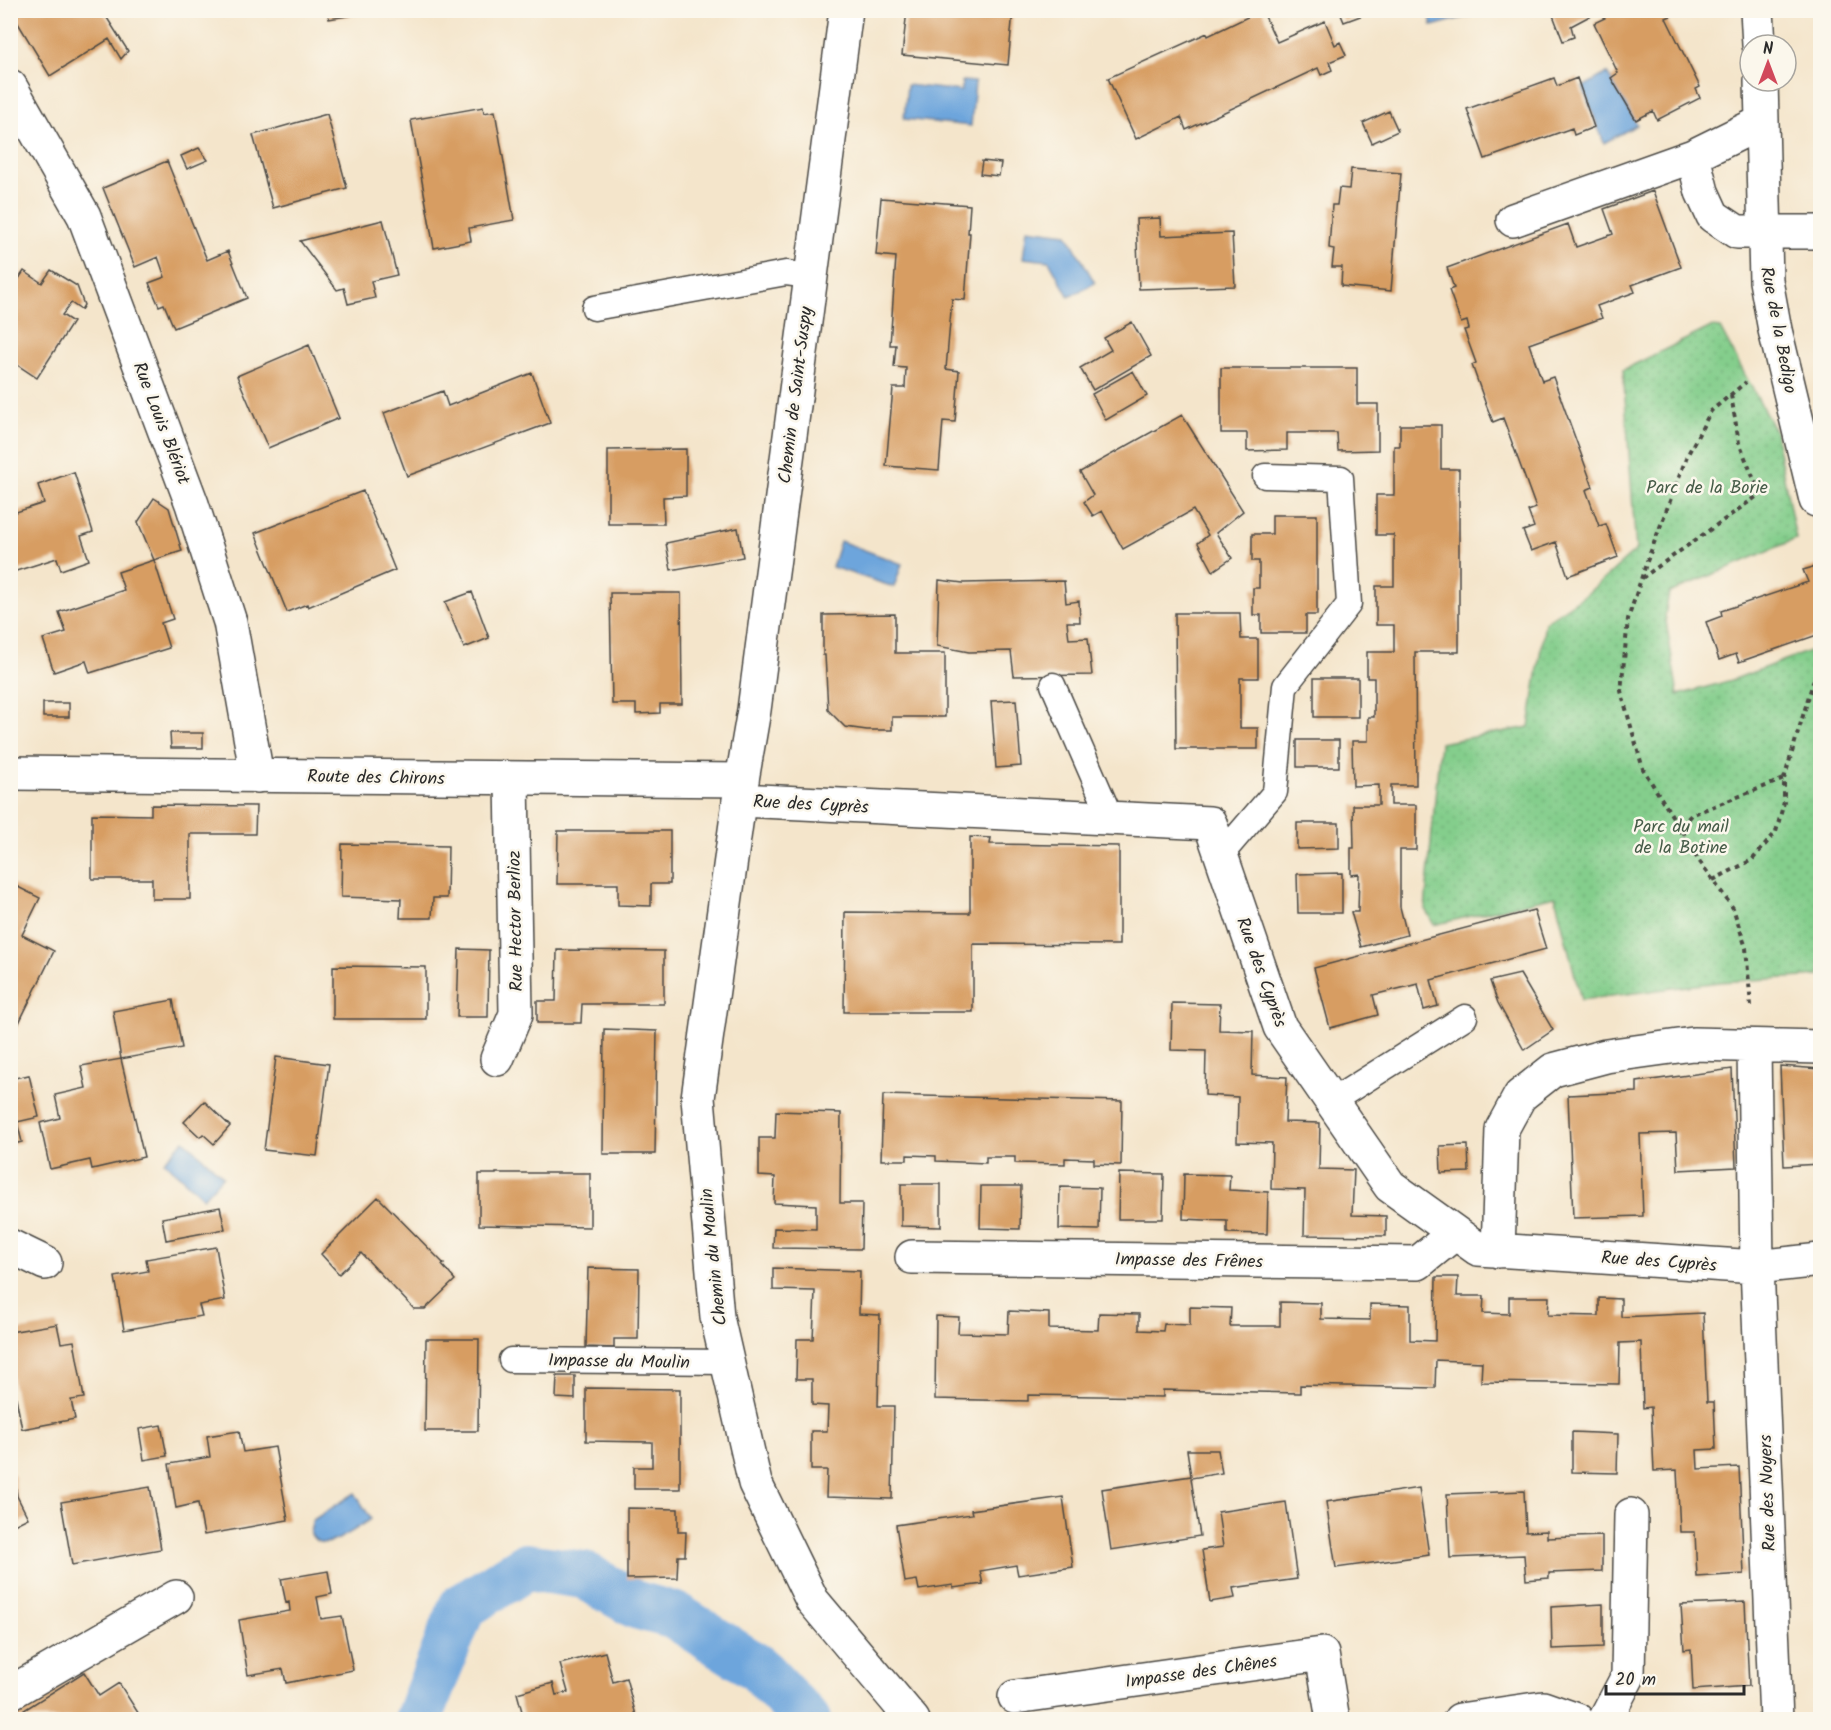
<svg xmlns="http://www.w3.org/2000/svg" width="1831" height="1730" font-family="Kalam,sans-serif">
<defs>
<pattern id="grass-dots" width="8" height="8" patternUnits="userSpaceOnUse" patternTransform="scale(1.5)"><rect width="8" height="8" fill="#84ce8c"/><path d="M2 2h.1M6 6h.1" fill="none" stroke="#72b179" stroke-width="1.8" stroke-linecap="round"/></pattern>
</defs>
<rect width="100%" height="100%" fill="#fbf7ec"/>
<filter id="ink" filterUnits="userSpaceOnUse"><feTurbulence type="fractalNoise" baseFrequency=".0167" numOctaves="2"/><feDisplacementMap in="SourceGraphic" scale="12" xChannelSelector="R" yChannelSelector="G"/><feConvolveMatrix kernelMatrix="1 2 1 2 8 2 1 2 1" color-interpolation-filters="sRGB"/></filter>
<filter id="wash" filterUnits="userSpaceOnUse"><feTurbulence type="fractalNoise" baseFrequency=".008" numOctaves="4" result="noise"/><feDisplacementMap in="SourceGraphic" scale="24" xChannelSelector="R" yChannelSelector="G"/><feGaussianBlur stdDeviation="1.35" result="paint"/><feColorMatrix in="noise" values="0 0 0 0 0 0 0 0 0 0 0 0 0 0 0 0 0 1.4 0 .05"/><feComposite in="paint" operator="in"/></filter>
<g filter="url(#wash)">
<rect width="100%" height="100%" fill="#f4e5cb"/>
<!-- grass -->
<path fill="url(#grass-dots)" stroke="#587c5c" stroke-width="1.5" d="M1711,327L1720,328L1775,431L1796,539L1669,593L1665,615L1678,695L1732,680L1820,647V976L1719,982L1581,1000L1555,896L1434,925L1425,909L1440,743L1529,727L1545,622L1588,593L1636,550L1623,370Z"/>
<!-- water -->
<path fill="#6da5dc" stroke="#4c6884" stroke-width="1.5" d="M1488,11L1432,26L1429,11L1488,10Z
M1607,73L1637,125L1604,143L1583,87Z
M962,81L975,82L971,126L904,119L907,85L961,91Z
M1027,229L1067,234L1095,283L1069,297L1049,261L1023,258Z
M840,541L902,564L894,587L832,567Z
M184,1140L223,1176L203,1198L164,1161Z
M355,1493L371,1519C356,1528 320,1559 310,1532L313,1520Z"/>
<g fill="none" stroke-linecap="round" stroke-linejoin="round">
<!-- canal -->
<path stroke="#6da5dc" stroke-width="48" d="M418,1720L462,1607L526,1567L584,1575L636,1605L676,1616L758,1668L807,1720"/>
</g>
<g id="blocks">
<!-- building -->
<path fill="#d79d62" d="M10,10H102L128,51L121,59L109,39L50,76Z
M327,10H372V12L329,19Z
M907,10L1013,11L1008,65L902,55Z
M1262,10L1277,42L1325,21L1335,45L1340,42L1346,55L1329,62L1332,70L1321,75L1318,68L1186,130L1181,117L1136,139L1108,78L1207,33L1208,36Z
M1339,10H1374V11L1344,22Z
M1551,10H1601L1571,26L1574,37L1563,41Z
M1601,10H1671L1673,15L1666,18L1700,87L1696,89L1700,98L1657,120L1653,111L1636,120L1611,78L1618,73L1594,23L1605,18Z
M1554,78L1557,86L1577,78L1594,127L1574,135L1572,128L1485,159L1467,109Z
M483,107L484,113L495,111L514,220L469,228L471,241L434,248L411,120Z
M1389,111L1398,131L1372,143L1363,123Z
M327,114L347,188L273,208L253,135Z
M199,148L208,160L187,169L181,156Z
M167,161L207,260L228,251L247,298L174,328L164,304L159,306L149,283L165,277L158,257L135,267L103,188Z
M982,161L1001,163L999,176L980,174Z
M1351,169L1401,173L1391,291L1341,286L1342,267H1332L1334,249L1329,248L1332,205H1337L1339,188L1349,189Z
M1653,191L1681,267L1632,285L1635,292L1597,306L1602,318L1529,344L1542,381L1553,377L1593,487L1586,490L1599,526L1606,524L1618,557L1568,576L1556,542L1531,551L1523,531L1534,527L1528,511L1536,508L1503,418L1493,422L1485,402L1472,365L1476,363L1464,330L1469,329L1467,321L1461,323L1449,290L1454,288L1447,268L1568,224L1576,247L1613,234L1604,209Z
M881,198L970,205L968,233H970L965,300L952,299L946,369L959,371L955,422L943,421L939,470L886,466L893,388H905L906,368L894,367L896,345H890L896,257L876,255Z
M1160,218L1161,236L1232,233L1235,286L1139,289L1136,219Z
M383,220L397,275L371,281L375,298L348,304L344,288L337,290L300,241Z
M51,270L77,286L84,305L81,310L71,303L62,315L73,322L37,378L10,360V292L24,271L42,283Z
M1132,322L1151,356L1093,390L1080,368L1111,350L1104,338Z
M309,345L339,418L268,448L237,376Z
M1221,368H1357V404H1378V450L1338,451L1337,433H1287V450L1247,451V433H1221Z
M1133,371L1147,396L1106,420L1092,394Z
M532,373L550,423L407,476L384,413L443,391L448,406Z
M1182,415L1243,511L1216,533L1232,558L1213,571L1198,543L1208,535L1193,510L1123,549L1102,511L1093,516L1084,502L1093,495L1080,472Z
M1400,425H1441V469H1459V652H1415L1416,785H1391V805H1416V850H1400V907L1407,935L1361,947L1351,912H1358L1359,874L1351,875V848H1354L1353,805H1379V785L1353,786L1352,741H1368V717H1374V678H1367V652H1394V625H1376V586H1394V535H1376V495H1394V446H1400Z
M686,449V496L663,497L664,524H608V450Z
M74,472L93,532L81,536L89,560L61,570L57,558L10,573V514L44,503L38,485Z
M363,491L395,570L308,607L307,604L287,612L255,533Z
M154,498L169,508L182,551L154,560L138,522Z
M1272,515H1317V615H1306V633H1261V615H1253V588H1259V561H1252V534H1272Z
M738,528L743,557L671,570L666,543Z
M154,560L173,619L161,623L169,648L90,673L86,661L54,672L43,639L66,632L59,612L124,590L118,572Z
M1820,565V634L1739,662L1736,654L1719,660L1706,622L1722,616L1721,611L1808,582L1803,570Z
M939,580L963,583L1064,581L1066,603L1079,601L1080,622H1067L1069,639L1088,638L1092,675L1014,676L1011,651L969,652L937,646Z
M472,592L489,638L464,648L445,602Z
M610,593H681L682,704H660V713L636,714V704H612Z
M1175,613H1240L1241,639H1258V678H1240V728H1258V749H1176Z
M895,614V653H945V717H892V730H867L845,727L828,710L825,655H823V615Z
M1314,678H1358V717H1314Z
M1016,700L1021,766L996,768L991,701Z
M43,703H69V717H43Z
M170,733H203V748H171Z
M1297,740H1339V767H1297Z
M151,805L256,806L255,834H190V899H152V879H92V814L151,815Z
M1297,823H1339V848L1297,849Z
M558,831H670V884H651V906L618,905V884H557Z
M970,837L991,838L990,844L1119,846V945L973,944V1012H844L845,912L970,913Z
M342,844L448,846L447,898H433L432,918H400L401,899L341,897Z
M1342,873V913H1298L1297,874Z
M10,883L40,898L22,935L54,951L13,1035L10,1034Z
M1534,910L1546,949L1431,980L1438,1006L1424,1010L1418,984L1373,995L1378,1015L1330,1028L1314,968Z
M459,949L489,950L488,1017H457Z
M557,950L664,951V1004H582L581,1023H537V1001H556Z
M333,966L426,967V1019H333Z
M1520,974L1553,1030L1524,1050L1498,1003L1490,981Z
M173,1000L182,1048L121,1059L113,1011Z
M1172,1003L1220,1004L1219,1030L1253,1031L1252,1075L1287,1077L1285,1122L1320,1123L1319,1169L1354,1170L1352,1215L1386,1216V1236L1304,1235L1305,1190L1271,1189L1272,1143L1237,1142L1238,1097L1205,1095L1206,1051L1171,1050Z
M604,1029L657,1031L655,1154H603Z
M276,1057L329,1064L317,1156L264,1150Z
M121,1059L144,1157L92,1169L90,1160L50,1169L40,1123L60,1118L55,1095L86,1088L81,1066Z
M1780,1066L1820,1069V1164L1784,1166Z
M1732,1069L1736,1167L1678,1170L1676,1133L1640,1134L1643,1216L1573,1218L1568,1095L1637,1092V1082Z
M29,1075L39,1117L17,1122L22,1142L10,1145V1079Z
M883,1095L1122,1101L1121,1165L1094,1164V1159L1065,1158V1164L1015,1163V1157H986V1163L936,1161V1156L907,1155V1160H881Z
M204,1101L230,1126L214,1144L203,1134L200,1137L184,1122Z
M776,1111L841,1113L840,1203H862L861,1249L773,1248L774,1228L816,1229V1205L774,1203L775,1177L759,1176V1138H775Z
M1468,1145L1469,1172L1441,1173L1440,1146Z
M496,1173H590V1227L479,1225V1174H496Z
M1119,1173L1164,1174L1163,1219H1118Z
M1184,1174L1230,1175L1229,1190L1268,1192L1267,1234L1227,1233V1221L1183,1219Z
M901,1184H941V1227L901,1226Z
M981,1186H1021L1020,1229L980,1228Z
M1060,1187L1100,1188L1099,1230L1059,1229Z
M378,1197L444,1264L442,1265L455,1280L425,1309H414L361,1253L339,1274L321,1254Z
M220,1207L225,1229L166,1240L162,1218Z
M216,1247L225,1300L199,1305L202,1316L124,1330L115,1277L148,1271L146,1259Z
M588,1268L639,1269L638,1339H614V1348L586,1347Z
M773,1268L860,1271L859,1314L880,1315L878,1406H894L892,1499L826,1497L827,1470H811V1431H827L828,1406L812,1405V1379H796L797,1339H813L815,1291L773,1290Z
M1436,1277H1458L1457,1296H1484L1483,1313L1509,1314V1297H1549L1548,1315L1599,1316V1298L1621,1299V1317L1703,1313L1707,1402H1714L1716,1449L1697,1450L1698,1469L1739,1467L1744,1574L1697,1577L1695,1532H1680L1677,1470L1654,1471L1651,1407L1643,1408L1641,1342L1620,1343L1619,1384L1481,1382L1482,1362L1436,1360L1435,1388L1300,1385V1393L1163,1390V1397L1028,1395V1401L935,1399L936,1316L959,1317L958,1333L1008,1334L1009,1311L1049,1313V1329L1098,1330L1099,1313L1139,1314V1330L1163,1331L1164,1324L1190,1325V1307L1231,1308L1230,1326H1280V1302L1321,1303V1319L1370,1320V1304L1410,1305V1340L1435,1341Z
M57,1324L61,1343L74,1341L84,1398L71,1400L75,1419L22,1429L10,1366V1332Z
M426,1339H479L478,1431H425Z
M557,1376H575V1399L556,1398Z
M586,1388L680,1389V1489H634V1467H652V1442L586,1441Z
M161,1425L167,1456L144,1460L139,1429Z
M239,1431L243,1452L275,1447L288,1520L204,1535L198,1503L176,1508L169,1464L210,1457L207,1436Z
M1572,1432L1618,1434L1617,1473L1572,1472Z
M1187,1450H1218L1222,1473L1191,1478L1200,1536L1111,1550L1102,1489L1191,1476Z
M14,1474L17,1496L28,1518L10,1527V1475Z
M150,1487L161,1549L72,1565L61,1502Z
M1419,1488L1429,1555L1336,1568L1326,1502Z
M1524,1491L1526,1532L1547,1531V1538L1602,1536V1571L1549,1573V1578L1526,1580L1524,1555L1450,1558L1447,1494Z
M1063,1497L1073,1567L1018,1575L1016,1565L980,1571L983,1584L953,1588V1585L919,1590L917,1580L905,1582L896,1525L972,1514L971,1510Z
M1286,1502L1297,1579L1233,1588L1235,1598L1210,1602L1202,1550L1223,1547L1218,1512Z
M627,1508L678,1509V1532H686L685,1556H678L677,1578L627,1579Z
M328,1571L332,1594L317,1597L321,1619L342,1616L353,1670L286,1683L283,1669L248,1675L239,1620L290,1611L289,1602L286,1603L281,1579Z
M1745,1602L1749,1686L1693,1690L1691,1649L1684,1650L1681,1605Z
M1603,1604V1647L1552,1649L1551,1607Z
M605,1652L613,1682L626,1678L637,1719H524L517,1693L553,1683L556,1695L568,1692L560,1664Z
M84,1672L99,1696L119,1683L142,1719H70L69,1717L64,1719H10Z
M1724,1717V1719H1708V1718Z"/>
</g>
</g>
<g filter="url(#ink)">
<use href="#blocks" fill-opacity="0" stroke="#494743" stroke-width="1.5"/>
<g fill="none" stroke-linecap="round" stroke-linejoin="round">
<!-- lane casing -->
<g stroke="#494743" stroke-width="27">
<path id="lane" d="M594,308L786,273L810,276
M1053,685L1111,818
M1221,855L1275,792L1285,686L1349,604L1341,478L1265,476
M1332,1101L1465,1017
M511,1360L728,1362"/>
</g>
<!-- street casing -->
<g stroke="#494743" stroke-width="36">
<path id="street" d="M1757,10L1759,45
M1761,81L1766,281L1775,330L1816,500
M10,86L84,216L192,504L230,622L257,776
M1693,156L1702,192L1713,216L1737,232H1820
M1513,220L1693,156L1762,122
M742,780L754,710L846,10
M739,800L1210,823L1280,1027L1390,1186L1478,1249L1757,1267L1820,1260
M1754,1046L1757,1267L1776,1720
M497,1059L516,1014L512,779
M10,1246L45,1263
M1498,1251L1502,1129L1520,1096L1553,1070L1606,1056L1693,1044L1820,1047
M912,1257L1418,1263L1455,1233
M10,1693L176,1597
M1015,1697L1322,1654L1333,1720
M1460,1720L1543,1708L1577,1720
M1605,1720L1628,1676L1631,1515"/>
</g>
<!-- secondary casing -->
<g stroke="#494743" stroke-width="36">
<path id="secondary" d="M10,773L742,780L698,1098L717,1317L755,1483L812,1600L913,1720"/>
</g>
<!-- path -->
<path stroke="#494743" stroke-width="4" stroke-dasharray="4.5 4.5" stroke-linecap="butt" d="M1731,395L1739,443L1760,494
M1642,578L1770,487
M1685,841L1674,819L1643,769L1621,691L1628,619L1646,564L1687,456L1711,411L1746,382
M1713,880L1752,860L1776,832L1784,802V779L1817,669L1820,666
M1751,1006L1746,948L1733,908L1685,841L1683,824L1691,815L1784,779"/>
<!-- lane -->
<use href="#lane" stroke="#fff" stroke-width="24"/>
<!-- street -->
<use href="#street" stroke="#fff" stroke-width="33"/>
<!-- secondary -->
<use href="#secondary" stroke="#fff" stroke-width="33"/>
</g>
</g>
<g text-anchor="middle" stroke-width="5" stroke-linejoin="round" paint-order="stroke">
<!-- street labels -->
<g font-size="18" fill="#2b2b2b" stroke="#fbf7ec">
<text transform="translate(1779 330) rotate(79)" y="6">Rue de la Bedigo</text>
<text transform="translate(795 395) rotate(-83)" y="6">Chemin de Saint-Suspy</text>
<text transform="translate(162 423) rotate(69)" y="6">Rue Louis Blériot</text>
<text transform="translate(376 777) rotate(1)" y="6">Route des Chirons</text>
<text transform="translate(811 804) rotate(3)" y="6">Rue des Cyprès</text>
<text transform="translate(515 921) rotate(-91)" y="6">Rue Hector Berlioz</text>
<text transform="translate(1262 972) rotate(70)" y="6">Rue des Cyprès</text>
<text transform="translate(713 1257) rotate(-96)" y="6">Chemin du Moulin</text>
<text transform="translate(1189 1260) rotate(1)" y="6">Impasse des Frênes</text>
<text transform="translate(1659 1261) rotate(4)" y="6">Rue des Cyprès</text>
<text transform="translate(619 1361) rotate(1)" y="6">Impasse du Moulin</text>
<text transform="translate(1767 1493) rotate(-92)" y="6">Rue des Noyers</text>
<text transform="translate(1201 1671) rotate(-8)" y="6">Impasse des Chênes</text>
</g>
<!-- park labels -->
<g font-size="18" fill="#465c48" stroke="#fbf7ec">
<text x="1707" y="493">Parc de la Borie</text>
<text x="1681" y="832">Parc du mail<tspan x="1681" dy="21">de la Botine</tspan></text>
</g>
</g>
<!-- margin -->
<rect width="1831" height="1730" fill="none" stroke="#fbf7ec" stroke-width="36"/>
<!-- north arrow -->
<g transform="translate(1768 63)"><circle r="28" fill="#fbf7ec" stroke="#a8a59f" stroke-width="1.5"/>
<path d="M0-4.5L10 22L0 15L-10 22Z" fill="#d1495b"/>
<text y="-9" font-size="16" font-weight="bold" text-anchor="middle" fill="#2b2b2b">N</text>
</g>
<!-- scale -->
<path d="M1606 1685v9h138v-9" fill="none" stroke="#2b2b2b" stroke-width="3"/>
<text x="1615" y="1685" font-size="18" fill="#2b2b2b" stroke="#fbf7ec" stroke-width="4.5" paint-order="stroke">20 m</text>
</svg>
